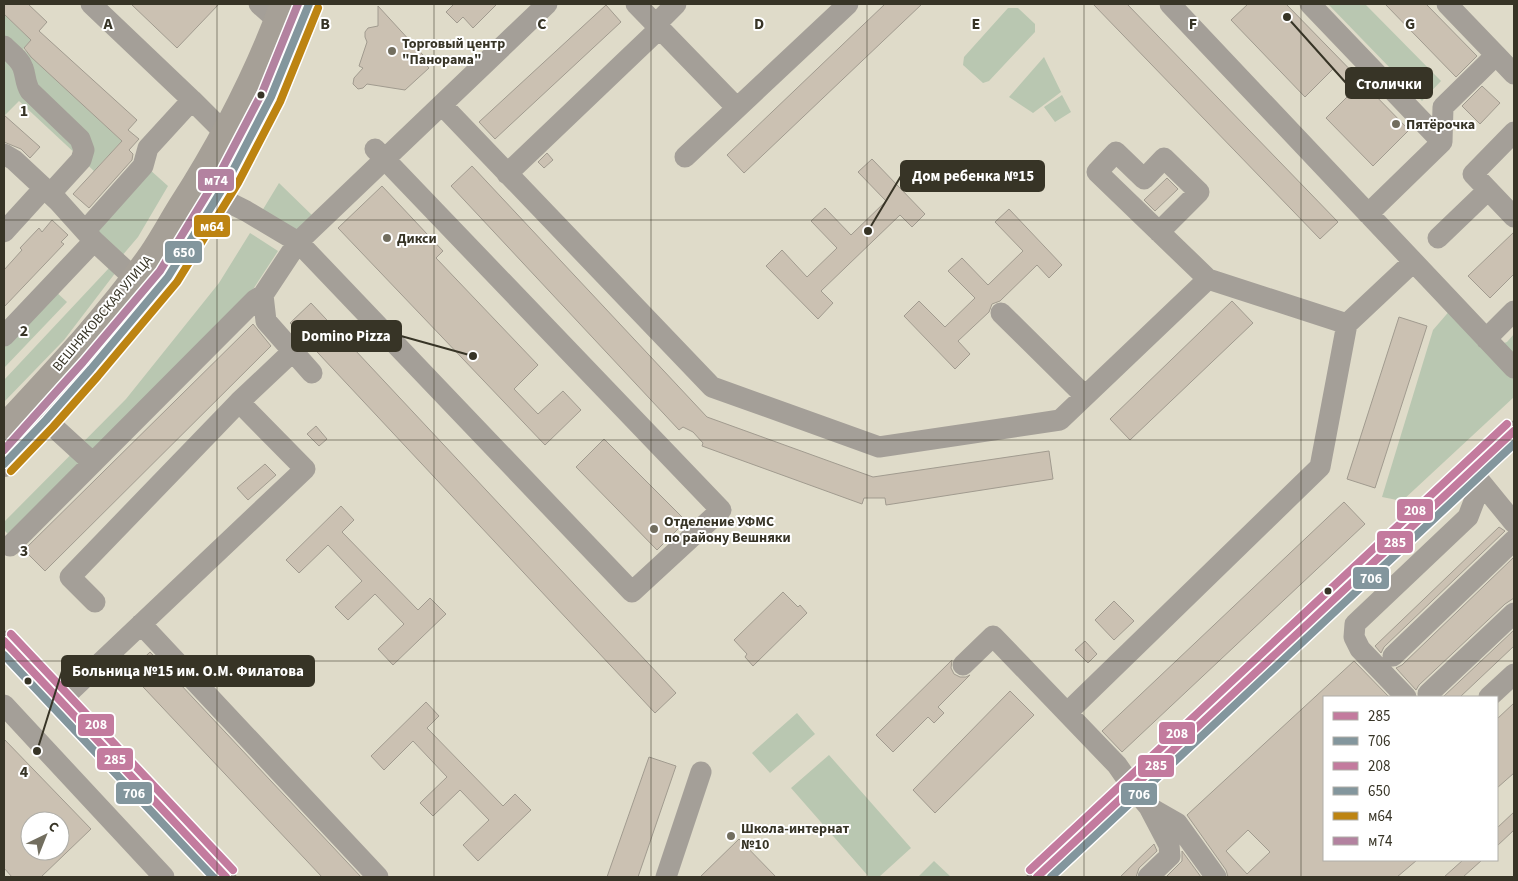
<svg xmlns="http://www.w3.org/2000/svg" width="1518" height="881" font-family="'Source Sans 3',sans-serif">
<rect width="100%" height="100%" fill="#dfdbc9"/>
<!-- green -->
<path fill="#b9c7b1" d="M1328,4H1365L1441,81L1422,101Z
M1008,8H1018L1035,24V32L989,81L983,83L963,65L964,57Z
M5,15L31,40L23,49L122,141L94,171L19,101L5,115L4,114Z
M1044,57L1061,92L1033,113L1009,97Z
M1062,95L1071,112L1055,122L1044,107Z
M149,169L168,186L138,237L121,257L93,232Z
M279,183L316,219L298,235L262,211Z
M250,233L278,251L246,300L11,537L4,530V522L126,399L219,283Z
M110,267L116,272L64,340L4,402V380Z
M54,290L67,302L4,368V343Z
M1452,308L1485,349L1507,342L1514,334V397L1402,501L1382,497L1433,330Z
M797,713L815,734L770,773L752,753Z
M829,755L911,848L879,877H869L791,788Z
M934,861L951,877H918Z"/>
<!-- building -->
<path fill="#cbc1b2" stroke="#a19b8f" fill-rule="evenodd" d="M4,4H28L47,22L39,31L137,120L128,130L139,139L129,150L133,154L132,160L89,208L73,194L122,141L31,57L24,48L31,40L4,14Z
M131,4H219L177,48Z
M454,4H497L473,28L463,17L457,23L446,12Z
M885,4H922L744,173L727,155Z
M1093,4H1127L1338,222L1320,239Z
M1248,4H1286L1409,130L1373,166L1326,118L1354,90L1333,69L1305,97L1231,20Z
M1385,4H1426L1477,56L1456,77Z
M606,5L621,22L495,139L479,122Z
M378,6L423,55L420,58L429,68L405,90L367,84L363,88L358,89L353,84L354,78L363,68L359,66L367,42L365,37V32L368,28L378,26Z
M1482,86L1500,103L1480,124L1462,106Z
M4,115L40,147L30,158L21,149L4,142Z
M547,153L553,160L544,168L538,162Z
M872,159L925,214L912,227L900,215L821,291L833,303L818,319L766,266L782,250L807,277L837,248L811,221L825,208L851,235L886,201L858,172Z
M472,166L707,417L873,477L1049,451L1053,479L886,505L885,498H864L862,504L702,446L703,443L693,432L683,427L679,430L451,186Z
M1167,178L1178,189L1155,211L1144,200Z
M382,186L443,251L436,258L538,365L514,389L538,414L563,391L581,410L545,445L338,228Z
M1009,209L1062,265L1049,278L1037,265L1000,301L992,304L989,312L958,341L970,354L955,369L904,316L919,301L945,327L975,298L948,271L962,258L988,285L1023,251L995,222Z
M52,220L68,235L61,242L64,244L4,307V270L22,250L20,248L39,228L42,232Z
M1514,232V274L1490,298L1468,276Z
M1232,301L1253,323L1130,440L1110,419Z
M311,303L676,693L655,713L290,323Z
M1399,317L1427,326L1375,488L1347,479Z
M253,324L271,346L45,571L24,550Z
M316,426L327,439L319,446L307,434Z
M604,439L686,521L657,550L576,467Z
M265,464L276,475L248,500L237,488Z
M1344,502L1365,524L1122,752L1102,731Z
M341,506L354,520L342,532L418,610L430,598L446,614L393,665L378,649L404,624L375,594L348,620L335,607L362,581L328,545L299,573L286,560Z
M1499,527L1505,531L1384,647L1381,653L1375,646Z
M1514,557V598L1505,604L1419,685L1416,690L1396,668L1402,665Z
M783,592L798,607L800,605L807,613L753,666L745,657L747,654L734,640Z
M1114,601L1134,621L1114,640L1095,620Z
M1514,630V646L1460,697H1443Z
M1085,641L1097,654L1088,663L1075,650Z
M150,652L361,877H322L129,672Z
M952,660L951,668L954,674L960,677H966L970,675L938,707L944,713L934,723L928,717L893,752L876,735Z
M1354,661L1389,697H1324V860H1417L1397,877H1228L1226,870L1187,815ZM1248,830L1270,852L1247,874L1226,851Z
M1010,691L1034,715L935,813L913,790Z
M426,702L439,716L427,728L503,806L515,794L531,810L478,861L463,845L489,820L460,790L433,816L420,803L447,777L413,741L384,770L371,756Z
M1514,703V773L1497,788V719Z
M4,739L91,829L41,877H12L4,868ZM30,821H60V851H30Z
M649,757L676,766L638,877H607Z
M1514,812V830L1497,846V828Z
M739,839L776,877H700Z
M1154,844L1157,851L1139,868L1136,877H1120Z
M1182,851L1201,877H1166L1182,861Z
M1463,860H1482L1463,877H1444Z"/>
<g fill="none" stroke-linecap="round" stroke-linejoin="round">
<!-- minor -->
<path stroke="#a49f98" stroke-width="21" d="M91,4L192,100L225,133
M259,4L277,20
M636,4L737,108
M1170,4L1514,368
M1310,4L1442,142
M1447,4L1496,55
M656,24L676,4
M4,46C10,52 20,59 23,68C26,76 25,83 30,91L80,139L84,150L81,160L50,194
M442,105L712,387L879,447L1060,420L1208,279L1347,324L1413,262
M1514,132L1473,174L1514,217
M4,154L14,160L58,201L94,241L134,278
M685,157L848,4
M507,174L660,28
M218,197L246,211L298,242L632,592L721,510L375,149
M1368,214L1442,142L1443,107L1496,55L1514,74
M85,231L143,166L148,148L192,100
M4,232L44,188
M1159,232L1199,192L1164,158L1144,179L1116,152L1097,172L1208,279
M1438,238L1488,190
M263,295L266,321L312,373
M1001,313L1085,396
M4,336L94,241
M1486,339L1514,311
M46,420L93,463
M1475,475L1514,523
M10,546L255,300L263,295L298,242L547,4
M95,602L70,577L239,402
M141,624L378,877
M4,641L226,877
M1393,656L1514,540
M963,665L993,636L1117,765L1133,788L1149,807L1177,823L1216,877
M1428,694L1514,613
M1406,697L1360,649L1354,637L1355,624L1468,517L1481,483
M1489,697L1514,674
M60,701L305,469L239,402L293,351
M4,705L164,877
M1072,708L1320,467L1347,324
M666,877L701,772
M1037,877L1514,431
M1148,877L1170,856L1169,845L1149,807"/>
<!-- major -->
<path stroke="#a6a097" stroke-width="26" d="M4,427C55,372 108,316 151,255C162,239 171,222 181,206C222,142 257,75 283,4
M4,464L46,420L91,369L168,277L229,178L271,97L309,4"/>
<!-- bus-1 casing -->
<g stroke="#fff" stroke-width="11">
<path id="bus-1" d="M4,641L226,877
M1037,877L1514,431"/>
</g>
<!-- bus-2 casing -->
<g stroke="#fff" stroke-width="11">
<path id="bus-2" d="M4,655L213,877
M1051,877L1514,444"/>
</g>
<!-- bus-3 casing -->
<g stroke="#fff" stroke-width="11">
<path id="bus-3" d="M11,634L233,870
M1030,870L1507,424"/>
</g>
<!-- bus-4 casing -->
<g stroke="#fff" stroke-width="11">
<path id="bus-4" d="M4,464L46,420L91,369L168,277L229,178L271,97L309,4"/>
</g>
<!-- bus-5 casing -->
<g stroke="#fff" stroke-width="11">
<path id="bus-5" d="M11,471L53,427L98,376L177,282L238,183L280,102L318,8"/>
</g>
<!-- bus-6 casing -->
<g stroke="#fff" stroke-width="11">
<path id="bus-6" d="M4,450L83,362L160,271L220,173L262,93L298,4"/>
</g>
<!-- bus-1 -->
<use href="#bus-1" stroke="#c37b9e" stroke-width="8"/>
<!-- bus-2 -->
<use href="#bus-2" stroke="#83969d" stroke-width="8"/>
<!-- bus-3 -->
<use href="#bus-3" stroke="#c37b9e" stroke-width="8"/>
<!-- bus-4 -->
<use href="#bus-4" stroke="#83969d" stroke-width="8"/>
<!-- bus-5 -->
<use href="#bus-5" stroke="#bd8412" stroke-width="8"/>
<!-- bus-6 -->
<use href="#bus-6" stroke="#b382a0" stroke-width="8"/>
</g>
<!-- grid -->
<path fill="none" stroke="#373426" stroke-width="1" stroke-opacity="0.55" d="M217,4V877M434,4V877M651,4V877M867,4V877M1084,4V877M1301,4V877M4,220H1514M4,440H1514M4,661H1514"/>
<!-- markers -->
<g fill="#726e5f" stroke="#fff" stroke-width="2">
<circle cx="392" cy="51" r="5"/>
<circle cx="1396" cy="124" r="5"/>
<circle cx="387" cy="238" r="5"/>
<circle cx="654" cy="529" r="5"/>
<circle cx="731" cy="836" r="5"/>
</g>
<g fill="#373426" stroke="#fff" stroke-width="2">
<circle cx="261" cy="95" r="4.5"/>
<circle cx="1328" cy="591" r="4.5"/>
<circle cx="28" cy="681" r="4.5"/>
</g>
<g text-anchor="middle" stroke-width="4" stroke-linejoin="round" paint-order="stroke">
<!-- poi labels -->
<g font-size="14" font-weight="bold" fill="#373426" stroke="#fff" text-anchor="start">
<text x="402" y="48">Торговый центр<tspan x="402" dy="16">"Панорама"</tspan></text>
<text x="1406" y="129">Пятёрочка</text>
<text x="397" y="243">Дикси</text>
<text x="664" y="526">Отделение УФМС<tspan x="664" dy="16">по району Вешняки</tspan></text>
<text x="741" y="833">Школа-интернат<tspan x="741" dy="16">№10</tspan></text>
</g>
<!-- street labels -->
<g font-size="14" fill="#373426" stroke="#fff">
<text transform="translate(102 313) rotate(-50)" y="5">ВЕШНЯКОВСКАЯ УЛИЦА</text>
</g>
</g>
<g font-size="16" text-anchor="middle" font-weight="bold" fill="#373426" stroke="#fff" stroke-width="4" stroke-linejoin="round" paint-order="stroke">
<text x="108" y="29">A</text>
<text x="325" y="29">B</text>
<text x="542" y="29">C</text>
<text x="759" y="29">D</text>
<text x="976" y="29">E</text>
<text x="1193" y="29">F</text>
<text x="1410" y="29">G</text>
<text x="24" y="116">1</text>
<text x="24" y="336">2</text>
<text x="24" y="556">3</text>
<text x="24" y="777">4</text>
</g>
<!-- callouts -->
<path fill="none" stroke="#373426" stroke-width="2" d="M1287 17L1346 83M868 231L901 176M473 356L401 336M37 751L62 671"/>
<g fill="#373426" stroke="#fff" stroke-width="2">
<circle cx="1287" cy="17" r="5"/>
<circle cx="868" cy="231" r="5"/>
<circle cx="473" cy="356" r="5"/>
<circle cx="37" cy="751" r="5"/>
</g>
<g fill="#373426" stroke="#373426" stroke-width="2">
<rect x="1346" y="68" width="86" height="30" rx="5"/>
<rect x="901" y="161" width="143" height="30" rx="5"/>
<rect x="292" y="321" width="109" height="30" rx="5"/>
<rect x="62" y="656" width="252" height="30" rx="5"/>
</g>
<g font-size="15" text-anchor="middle" font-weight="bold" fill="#fff">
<text x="1389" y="89">Столички</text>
<text x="973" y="181">Дом ребенка №15</text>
<text x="346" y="341">Domino Pizza</text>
<text x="188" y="676">Больница №15 им. О.М. Филатова</text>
</g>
<g stroke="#fff" stroke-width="2">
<rect x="197" y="168" width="38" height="24" rx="5" fill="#b382a0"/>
<rect x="193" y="214" width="38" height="24" rx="5" fill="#bd8412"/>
<rect x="164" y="240" width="39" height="24" rx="5" fill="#83969d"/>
<rect x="1396" y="498" width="38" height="24" rx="5" fill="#c37b9e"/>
<rect x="1376" y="530" width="38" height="24" rx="5" fill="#c37b9e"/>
<rect x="1352" y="566" width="38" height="24" rx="5" fill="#83969d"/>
<rect x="77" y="713" width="38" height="24" rx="5" fill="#c37b9e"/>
<rect x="1158" y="721" width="38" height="24" rx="5" fill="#c37b9e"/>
<rect x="96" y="747" width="38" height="24" rx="5" fill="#c37b9e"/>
<rect x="1137" y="754" width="38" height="24" rx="5" fill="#c37b9e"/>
<rect x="115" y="781" width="38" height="24" rx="5" fill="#83969d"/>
<rect x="1120" y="782" width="38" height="24" rx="5" fill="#83969d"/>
</g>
<g font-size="14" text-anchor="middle" font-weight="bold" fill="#fff">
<text x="216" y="185">м74</text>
<text x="212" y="231">м64</text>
<text x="184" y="257">650</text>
<text x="1415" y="515">208</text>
<text x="1395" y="547">285</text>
<text x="1371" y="583">706</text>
<text x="96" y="729">208</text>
<text x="1177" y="738">208</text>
<text x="115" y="764">285</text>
<text x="1156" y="770">285</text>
<text x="134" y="798">706</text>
<text x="1139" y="799">706</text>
</g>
<!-- border -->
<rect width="1518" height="881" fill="none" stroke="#373426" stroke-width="10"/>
<!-- legend -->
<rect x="1323" y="696" width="175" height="165" fill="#ffffff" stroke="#afaea8"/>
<rect x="1333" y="712" width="25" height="8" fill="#c37b9e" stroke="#afaea8"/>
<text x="1368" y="721" font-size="15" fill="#373426">285</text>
<rect x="1333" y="737" width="25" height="8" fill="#83969d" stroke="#afaea8"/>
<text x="1368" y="746" font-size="15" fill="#373426">706</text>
<rect x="1333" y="762" width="25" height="8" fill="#c37b9e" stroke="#afaea8"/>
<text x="1368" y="771" font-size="15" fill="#373426">208</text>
<rect x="1333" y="787" width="25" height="8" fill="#83969d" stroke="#afaea8"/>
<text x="1368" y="796" font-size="15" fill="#373426">650</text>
<rect x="1333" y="812" width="25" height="8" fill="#bd8412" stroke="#afaea8"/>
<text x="1368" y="821" font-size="15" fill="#373426">м64</text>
<rect x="1333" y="837" width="25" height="8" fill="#b382a0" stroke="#afaea8"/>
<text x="1368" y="846" font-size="15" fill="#373426">м74</text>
<!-- north arrow -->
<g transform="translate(45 836) rotate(43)"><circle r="24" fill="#ffffff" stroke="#afaea8"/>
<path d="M0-4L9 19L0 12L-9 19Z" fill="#726e5f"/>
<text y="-8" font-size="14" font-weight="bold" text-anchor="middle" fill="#373426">С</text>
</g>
</svg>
